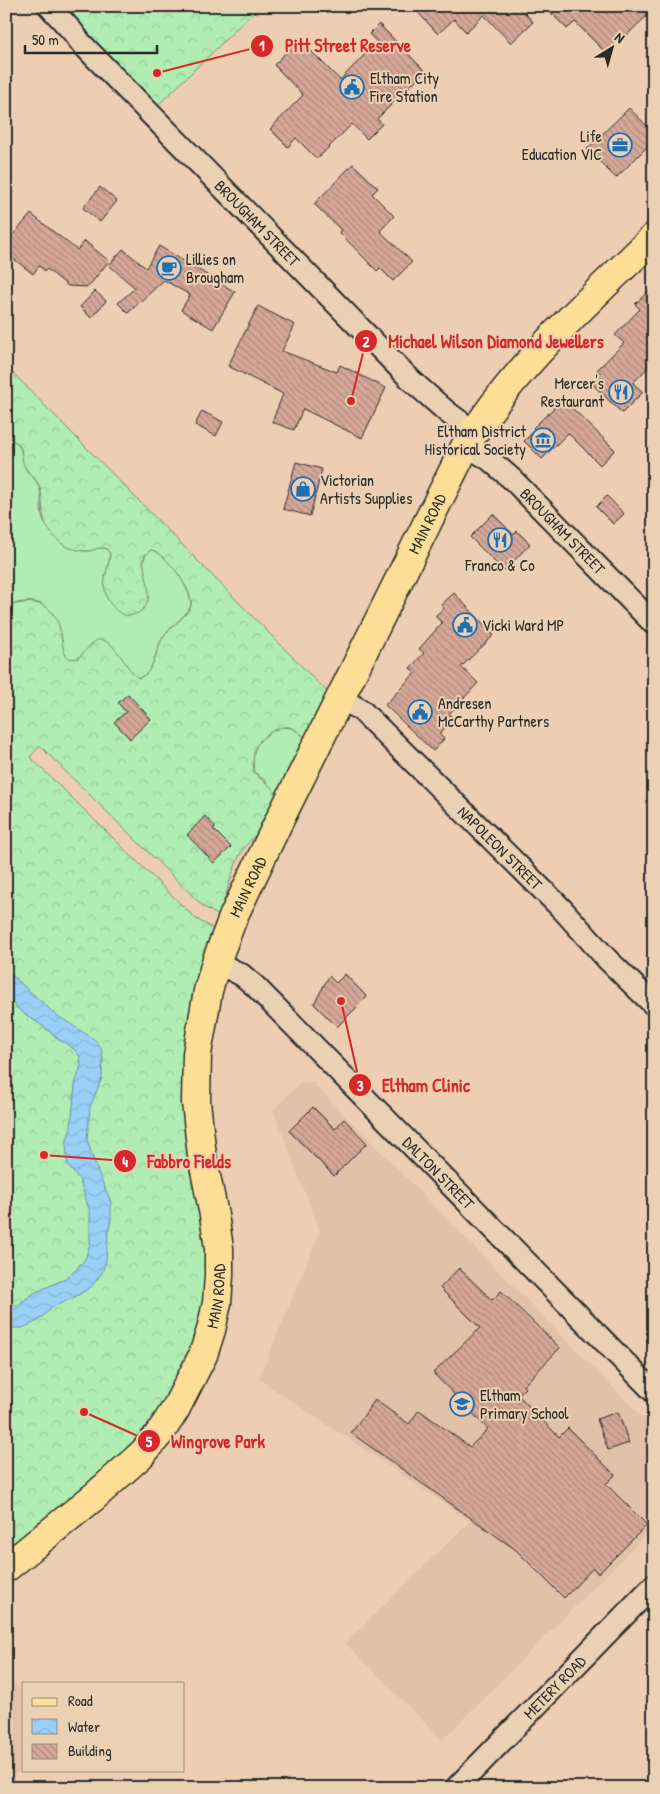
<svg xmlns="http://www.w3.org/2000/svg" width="660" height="1794" font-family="'Patrick Hand',sans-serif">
<defs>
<pattern id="forest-crowns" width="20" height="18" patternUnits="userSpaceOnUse" patternTransform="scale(1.25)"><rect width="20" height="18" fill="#b0edb2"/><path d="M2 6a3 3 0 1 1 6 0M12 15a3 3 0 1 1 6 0" fill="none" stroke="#98cb99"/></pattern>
<pattern id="water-waves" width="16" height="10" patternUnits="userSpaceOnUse" patternTransform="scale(1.25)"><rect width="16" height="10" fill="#9acff8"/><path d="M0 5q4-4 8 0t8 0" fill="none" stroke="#85b2d5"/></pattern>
<pattern id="building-back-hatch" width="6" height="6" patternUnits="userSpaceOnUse" patternTransform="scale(1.25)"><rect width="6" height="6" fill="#d6a899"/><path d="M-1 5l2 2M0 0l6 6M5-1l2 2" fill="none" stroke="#ae897d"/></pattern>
</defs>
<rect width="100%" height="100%" fill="#eeceb3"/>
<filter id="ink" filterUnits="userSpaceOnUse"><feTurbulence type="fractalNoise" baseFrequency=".02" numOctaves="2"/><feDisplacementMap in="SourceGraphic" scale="10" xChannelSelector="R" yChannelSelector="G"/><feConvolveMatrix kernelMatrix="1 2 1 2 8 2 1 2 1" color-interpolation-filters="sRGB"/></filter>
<g filter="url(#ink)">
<!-- built -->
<path fill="#e3c0a8" d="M301,1082L313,1083L654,1429V1527L442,1740L345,1643L470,1521L259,1379L320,1231L273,1110Z
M6,1675L24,1693V1767L6,1782Z"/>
<!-- grass -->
<path fill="#b0edb2" stroke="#6e8c6e" d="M6,437C11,439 16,441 19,446C23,453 22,463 27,471C32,477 38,481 40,490C43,500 38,515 46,524C50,529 78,550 83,551C89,552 93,549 98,548C117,544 107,568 105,577L144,570C143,561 143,556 151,550C167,550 192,591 191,606C184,619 169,626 162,639C154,652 154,675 138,678L92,643C87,650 73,668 65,655C62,651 63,644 62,640C60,626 54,610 41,604C30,599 17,603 6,606Z
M280,727L293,728L309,741L275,808L266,781L254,772C250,745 258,739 280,727Z"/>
<!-- forest -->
<path fill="url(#forest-crowns)" stroke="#6e8c6e" d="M57,6H260L155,108Z
M6,366L331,696L309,741C303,736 297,729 289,727C284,726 279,728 274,730C256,740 251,751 254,772C261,782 273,783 276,797C279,816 254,834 244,848C233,864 225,897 221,917L204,907L40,746L30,757L195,918L215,930L197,980L192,1003L186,1045L191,1147L210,1281L188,1366L147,1433L6,1556V606C31,600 52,599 60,629C62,638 62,647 66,656C82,668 88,637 102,640C117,643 126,669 138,678C153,675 155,653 161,641C167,629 188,615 191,606C195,593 164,550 151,550L145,555L143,560C144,575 156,599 142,610C137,615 130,616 124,615C118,613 114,608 110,603C96,582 114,560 109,552C105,544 95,550 89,551C83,551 76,550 70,548C61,545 53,536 48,528C40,515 44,502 40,488C37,479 29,475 25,467C21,460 23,451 19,445C15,441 11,439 6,437Z"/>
<!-- water -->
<path fill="url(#water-waves)" stroke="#6e8da6" d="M6,970L55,1014L95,1040L101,1048L103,1059L102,1078L90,1107L87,1140L96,1167L111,1202V1220L108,1234L106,1260L102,1273L91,1287L75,1297L53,1307L38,1321L22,1328H6V1306L19,1304L34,1293L65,1279L76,1270L85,1259L90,1244V1212L79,1179L68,1166L66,1144L71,1127L75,1085L81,1065L80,1057L74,1049L57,1038L47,1029L19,1010L6,995Z"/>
<!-- building -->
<path fill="url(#building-back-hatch)" stroke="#2b2b2b" d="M412,6H519L533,22L511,43L484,15L466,32L454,19L438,34Z
M544,6H654V9L607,54L575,22L567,29Z
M379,24L425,71L377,119L382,124L367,139L352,124L317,159L296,138L288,147L270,129L303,95L274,65L299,39L340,80L377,42L369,34Z
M629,108L654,133V140L616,178L587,149Z
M353,164L378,188L372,194L394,216L380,231L412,262L393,281L380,268L377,271L339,232L341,230L314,204Z
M100,187L117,201L100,222L83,208Z
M31,214L77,250L85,241L109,261L88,287L68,286L47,269L45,271L39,266L33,274L6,253V243Z
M159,246L235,292L213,329L181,310L190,295L164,280L128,313L118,303L135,288L109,265L123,249L146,268Z
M654,286V361L633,383L643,392L622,413L591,383L601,373L597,370L624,343L615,335L640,309L635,304Z
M95,291L106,301L91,318L80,307Z
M258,306L295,325L282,351L337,372L340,365L386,388L362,438L303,409L294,430L272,422L283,394L228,366Z
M560,402L564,406L567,403L615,450L600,465L568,433L542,459L524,441L535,430L533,428Z
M202,411L223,422L216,436L195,425Z
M296,462L322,469L310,516L283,509Z
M607,496L624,514L613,524L596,507Z
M493,514L514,535L517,531L530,544L504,571L470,537Z
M454,593L494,635L461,667L478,683L449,714L454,719L439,734L444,739L433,751L385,705L415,673L410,668L424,653L419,649L442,623L435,616L444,608L441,605Z
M128,694L151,719L130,739L114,722L126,712L118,703Z
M205,816L215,827L213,829L231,847L214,863L187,835Z
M345,974L367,997L337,1027L314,1004L329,976L336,983Z
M313,1107L335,1129L344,1119L367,1143L334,1176L289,1131Z
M459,1268L492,1300L501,1291L560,1348L523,1386L525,1388L518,1395L559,1437L568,1428L615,1475L606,1484L647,1525L598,1574L593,1568L564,1598L516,1550L351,1433L375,1400L409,1424L419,1410L470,1447L488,1429L433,1373L480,1328L440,1288Z
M618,1412L629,1443L608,1450L597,1419Z"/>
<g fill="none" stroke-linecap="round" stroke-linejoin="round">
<!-- minor casing -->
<g stroke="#2b2b2b" stroke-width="25">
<g id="minor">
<path id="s1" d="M49,6L72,31L81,43L412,381L447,412L474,432"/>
<path id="s2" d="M466,445L490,460L513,480L654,624"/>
<path id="s3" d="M340,698L361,710L562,909L606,958L654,1005"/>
<path id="s4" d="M216,962L242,975L255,986L654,1392"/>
<path id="s5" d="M456,1788L654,1585"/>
</g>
</g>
<!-- primary casing -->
<g stroke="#2b2b2b" stroke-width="31">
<g id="primary">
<path id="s6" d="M6,1568L95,1496L142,1454L160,1433L175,1410L203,1355L211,1330L217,1303L219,1276V1248L214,1215L202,1156L196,1102L197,1054L208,991L216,962L234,915L279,821L466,445C515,366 588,302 654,237"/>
</g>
</g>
<!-- minor -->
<use href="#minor" stroke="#ebd1b3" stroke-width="21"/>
<!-- primary -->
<use href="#primary" stroke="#fcde96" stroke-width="28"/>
</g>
</g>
<!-- icons -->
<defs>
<g id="civic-ring" transform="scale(1.25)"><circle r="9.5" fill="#ebd1b3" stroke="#1f6fb2" stroke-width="1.5"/><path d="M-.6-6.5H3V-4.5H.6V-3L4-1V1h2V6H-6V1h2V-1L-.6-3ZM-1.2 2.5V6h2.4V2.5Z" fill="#1f6fb2"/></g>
<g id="office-ring" transform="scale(1.25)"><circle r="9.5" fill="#ebd1b3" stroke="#1f6fb2" stroke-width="1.5"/><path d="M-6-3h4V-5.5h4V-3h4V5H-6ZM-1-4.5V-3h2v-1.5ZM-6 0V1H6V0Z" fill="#1f6fb2"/></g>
<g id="cafe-ring" transform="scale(1.25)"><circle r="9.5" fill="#ebd1b3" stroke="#1f6fb2" stroke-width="1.5"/><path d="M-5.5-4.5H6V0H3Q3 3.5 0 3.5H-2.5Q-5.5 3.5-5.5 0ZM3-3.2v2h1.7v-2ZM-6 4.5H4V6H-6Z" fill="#1f6fb2"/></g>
<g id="restaurant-ring" transform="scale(1.25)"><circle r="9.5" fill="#ebd1b3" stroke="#1f6fb2" stroke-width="1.5"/><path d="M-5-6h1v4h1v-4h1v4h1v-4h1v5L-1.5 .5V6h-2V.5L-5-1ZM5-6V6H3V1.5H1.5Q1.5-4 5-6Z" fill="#1f6fb2"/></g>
<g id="museum-ring" transform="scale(1.25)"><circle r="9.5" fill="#ebd1b3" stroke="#1f6fb2" stroke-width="1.5"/><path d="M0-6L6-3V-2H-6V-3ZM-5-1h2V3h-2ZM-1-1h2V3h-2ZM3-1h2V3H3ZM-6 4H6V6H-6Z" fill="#1f6fb2"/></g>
<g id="shop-ring" transform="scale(1.25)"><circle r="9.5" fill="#ebd1b3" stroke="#1f6fb2" stroke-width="1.5"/><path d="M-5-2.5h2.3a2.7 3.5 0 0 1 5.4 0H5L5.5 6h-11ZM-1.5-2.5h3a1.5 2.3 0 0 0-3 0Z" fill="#1f6fb2"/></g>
<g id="school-ring" transform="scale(1.25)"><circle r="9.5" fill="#ebd1b3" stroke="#1f6fb2" stroke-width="1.5"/><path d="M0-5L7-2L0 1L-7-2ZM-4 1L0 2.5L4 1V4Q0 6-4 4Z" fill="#1f6fb2"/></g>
</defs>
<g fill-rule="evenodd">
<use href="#civic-ring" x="352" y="87"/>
<use href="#office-ring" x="620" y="145"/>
<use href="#cafe-ring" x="169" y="268"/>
<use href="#restaurant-ring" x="621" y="392"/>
<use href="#museum-ring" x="543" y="440"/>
<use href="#shop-ring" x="303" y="489"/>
<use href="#restaurant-ring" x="500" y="540"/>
<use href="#civic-ring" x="465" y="625"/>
<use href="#civic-ring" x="420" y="712"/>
<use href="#school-ring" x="462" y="1404"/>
</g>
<g text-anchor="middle" stroke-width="4" stroke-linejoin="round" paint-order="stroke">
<!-- poi labels -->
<g font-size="16" fill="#2b2b2b" stroke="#ebd1b3" text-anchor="start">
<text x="370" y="84">Eltham City<tspan x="370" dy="18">Fire Station</tspan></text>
<text x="602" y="142" text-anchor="end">Life<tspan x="602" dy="18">Education VIC</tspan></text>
<text x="186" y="265">Lillies on<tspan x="186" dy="18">Brougham</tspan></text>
<text x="604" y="389" text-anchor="end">Mercer's<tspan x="604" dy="18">Restaurant</tspan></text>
<text x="526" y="437" text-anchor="end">Eltham District<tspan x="526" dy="18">Historical Society</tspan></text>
<text x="320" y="486">Victorian<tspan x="320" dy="18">Artists Supplies</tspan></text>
<text x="500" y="571" text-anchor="middle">Franco &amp; Co</text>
<text x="482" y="631">Vicki Ward MP</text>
<text x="438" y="709">Andresen<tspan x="438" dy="18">McCarthy Partners</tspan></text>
<text x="480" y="1401">Eltham<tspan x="480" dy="18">Primary School</tspan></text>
</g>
<!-- street labels -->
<g font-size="16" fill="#2b2b2b" stroke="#ebd1b3">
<text dy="6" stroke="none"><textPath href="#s1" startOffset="301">BROUGHAM STREET</textPath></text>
<text dy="6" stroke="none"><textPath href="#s6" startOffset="1180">MAIN ROAD</textPath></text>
<text dy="6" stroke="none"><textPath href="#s2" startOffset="130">BROUGHAM STREET</textPath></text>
<text dy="6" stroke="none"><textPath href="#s3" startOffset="220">NAPOLEON STREET</textPath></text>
<text dy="6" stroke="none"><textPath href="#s6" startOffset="775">MAIN ROAD</textPath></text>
<text dy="6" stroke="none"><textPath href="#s4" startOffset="308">DALTON STREET</textPath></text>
<text dy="6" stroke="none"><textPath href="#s6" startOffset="355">MAIN ROAD</textPath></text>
<text dy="6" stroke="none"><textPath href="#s5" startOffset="141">METERY ROAD</textPath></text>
</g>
</g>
<!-- callouts -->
<path fill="none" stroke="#d62828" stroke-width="2" d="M157 73L262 46M351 401L366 341M341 1001L360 1085M44 1155L125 1161M84 1412L149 1441"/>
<g fill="#d62828" stroke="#ebd1b3" stroke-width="2">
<circle cx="157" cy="73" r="5"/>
<circle cx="351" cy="401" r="5"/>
<circle cx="341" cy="1001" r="5"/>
<circle cx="44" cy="1155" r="5"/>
<circle cx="84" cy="1412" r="5"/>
<circle cx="262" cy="46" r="12"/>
<circle cx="366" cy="341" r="12"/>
<circle cx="360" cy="1085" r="12"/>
<circle cx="125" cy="1161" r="12"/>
<circle cx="149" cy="1441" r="12"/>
</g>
<g font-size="15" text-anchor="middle" font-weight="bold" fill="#fff">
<text x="262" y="51">1</text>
<text x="366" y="347">2</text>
<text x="360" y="1091">3</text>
<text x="125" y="1167">4</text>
<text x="149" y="1447">5</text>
</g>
<g font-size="18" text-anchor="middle" font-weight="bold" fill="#d62828" stroke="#ebd1b3" stroke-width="4" stroke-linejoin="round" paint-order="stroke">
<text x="348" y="52">Pitt Street Reserve</text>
<text x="496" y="348">Michael Wilson Diamond Jewellers</text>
<text x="426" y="1092">Eltham Clinic</text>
<text x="189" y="1168">Fabbro Fields</text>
<text x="218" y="1448">Wingrove Park</text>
</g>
<!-- margin -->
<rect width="660" height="1794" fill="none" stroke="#ebd1b3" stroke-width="25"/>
<rect x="12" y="12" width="635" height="1769" fill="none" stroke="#2b2b2b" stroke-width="2" filter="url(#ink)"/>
<!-- legend -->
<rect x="22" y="1682" width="162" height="90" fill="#ebd1b3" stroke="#9e8f7d"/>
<rect x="32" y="1698" width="25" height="8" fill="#fcde96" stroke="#9e8f7d"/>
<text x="68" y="1706" font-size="15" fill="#2b2b2b">Road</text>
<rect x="32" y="1719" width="25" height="15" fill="url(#water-waves)" stroke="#9e8f7d"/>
<text x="68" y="1732" font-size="15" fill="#2b2b2b">Water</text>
<rect x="32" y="1744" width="25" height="15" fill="url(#building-back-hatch)" stroke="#9e8f7d"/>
<text x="68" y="1756" font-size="15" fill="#2b2b2b">Building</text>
<!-- north arrow -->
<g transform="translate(612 48) rotate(37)" stroke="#ebd1b3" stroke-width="4" paint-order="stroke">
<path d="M0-4L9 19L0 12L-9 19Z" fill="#2b2b2b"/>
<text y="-8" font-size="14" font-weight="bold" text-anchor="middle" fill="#2b2b2b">N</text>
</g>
<!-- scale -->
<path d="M25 45v8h132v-8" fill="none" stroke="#2b2b2b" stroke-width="2.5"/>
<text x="32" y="45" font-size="15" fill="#2b2b2b" stroke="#ebd1b3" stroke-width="4" paint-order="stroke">50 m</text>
</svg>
